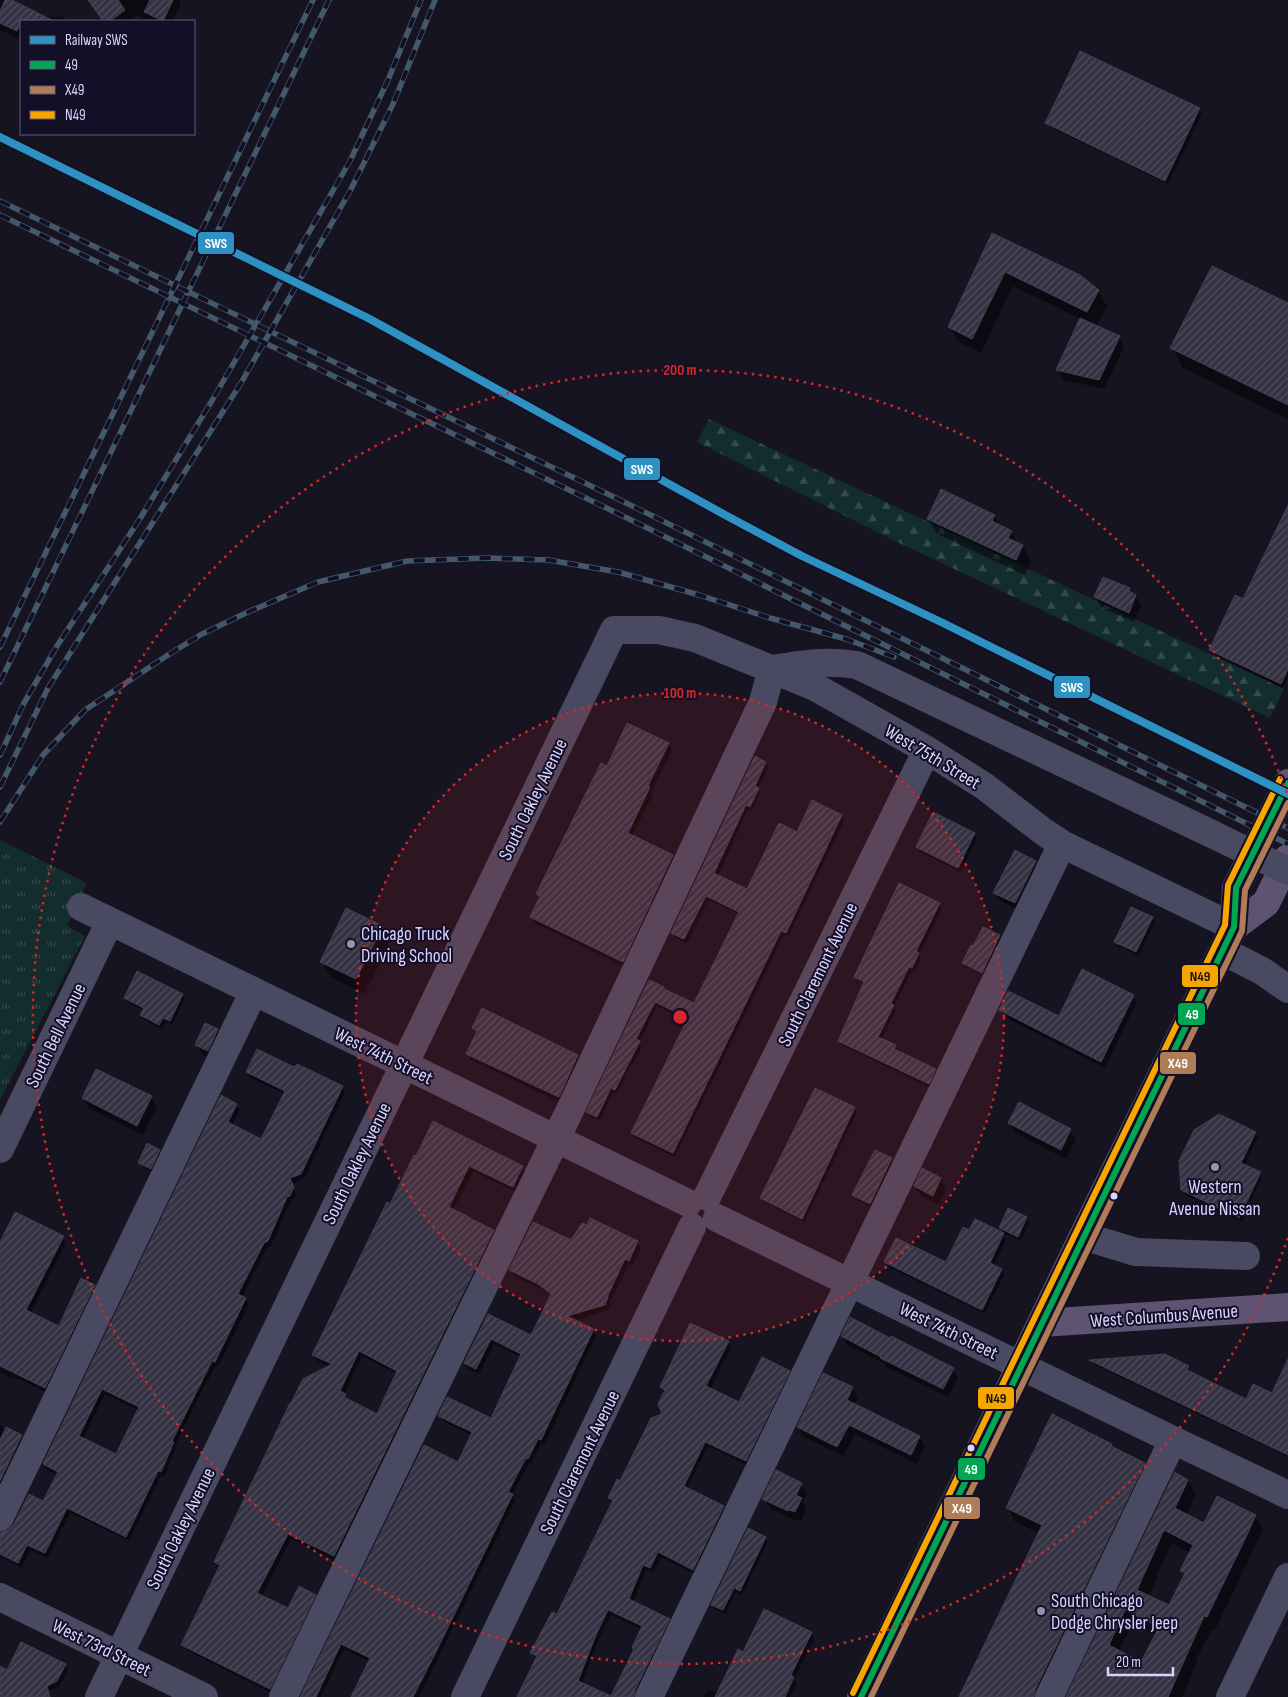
<svg xmlns="http://www.w3.org/2000/svg" width="1288" height="1697" font-family="'Sofia Sans Condensed',sans-serif">
<defs>
<pattern id="grass-tufts" width="24" height="20" patternUnits="userSpaceOnUse" patternTransform="scale(1.25)"><rect width="24" height="20" fill="#132c2d"/><path d="M3 7l-1-3M5 7V3M7 7l1-3M15 17l-1-3M17 17v-4M19 17l1-3" fill="none" stroke="#354a4c"/></pattern>
<pattern id="forest-firs" width="22" height="20" patternUnits="userSpaceOnUse" patternTransform="scale(1.25)"><rect width="22" height="20" fill="#132c2d"/><path d="M5 1l3.5 6h-7zM16 11l3.5 6h-7z" fill="#354a4c"/></pattern>
<pattern id="building-hatch" width="6" height="6" patternUnits="userSpaceOnUse" patternTransform="scale(1.25)"><rect width="6" height="6" fill="#343243"/><path d="M-1 1l2-2M0 6l6-6M5 7l2-2" fill="none" stroke="#514f5f"/></pattern>
</defs>
<rect width="100%" height="100%" fill="#161421"/>
<!-- grass -->
<path fill="url(#grass-tufts)" d="M0,840L87,883L67,926L85,936L0,1100Z"/>
<!-- forest -->
<path fill="url(#forest-firs)" d="M709,419L1284,689L1270,718L893,540L697,442Z"/>
<!-- shadow -->
<path fill="#0007" fill-rule="evenodd" d="M0,0H9L42,17L62,16L65,21H21V40L0,30Z
M98,0H179L181,4L173,21H150L137,15L129,21H103L98,14Z
M1199,109L1202,114L1168,184L1049,127L1047,123Z
M992,234L1098,290L1107,306L1096,327L1119,337L1124,347L1104,389L1064,380L1058,370L1081,319L1013,286L981,353L958,342L950,327Z
M1288,304V419L1183,368L1172,348Z
M995,516L1001,527L1011,532L1018,544L1023,546L1031,561L1025,575L937,534L928,518Z
M1288,517V678L1283,688L1213,654L1210,650L1244,601Z
M1129,589L1132,594L1136,596L1141,606L1134,622L1101,607L1096,597Z
M628,725L669,744L672,750L651,792L653,794L632,836L672,856L676,862L626,967L535,923L532,917L541,899L538,894L608,768Z
M755,758L766,763L768,768L758,789L760,793L752,811L748,809L718,876L747,891L797,833L841,816L844,821L788,937L784,935L675,1157L635,1138L632,1133L688,1021L657,1006L639,1043L642,1047L632,1066L631,1065L617,1094L613,1092L600,1121L591,1116L588,1112L650,981L665,991L695,1005L739,914L708,900L687,943L675,937L673,933Z
M974,834L977,838L961,872L920,852L917,847Z
M1015,852L1035,862L1040,870L1019,910L999,900L994,893L1002,875Z
M900,885L939,904L942,909L919,955L921,958L914,972L912,971L894,1007L896,1010L881,1040L895,1046L898,1051L935,1070L937,1074L931,1088L842,1045L839,1041L864,984L858,981L855,977Z
M1152,918L1155,922L1139,956L1118,946L1116,942Z
M382,927L390,942L365,994L331,977L322,962Z
M983,929L1000,936L1002,941L985,977L966,967L964,963Z
M183,995L185,999L172,1025L166,1022L162,1029L144,1020L141,1015L144,1011L128,1003L125,998Z
M1133,996L1137,1002L1105,1068L1004,1017L1000,1010L1059,1018Z
M483,1009L578,1056L581,1063L562,1103L471,1060L468,1054L477,1034L473,1028Z
M217,1030L223,1040L213,1060L202,1054L196,1045Z
M295,1069L342,1087L345,1092L304,1179L292,1184L296,1194L292,1202L290,1203L271,1246L267,1248L242,1297L245,1299L249,1304L218,1367L216,1365L203,1389L175,1446L176,1448L164,1477L161,1476L129,1541L70,1513L48,1558L30,1550L22,1568L0,1557V1534L9,1531L44,1503L58,1475L47,1470L44,1464L236,1105L240,1110L232,1126L262,1140L285,1094L250,1078L247,1072ZM105,1394L138,1410L116,1456L83,1439Z
M816,1090L854,1108L857,1113L804,1222L764,1202L761,1198Z
M151,1097L157,1107L143,1135L89,1108L83,1098Z
M1010,1123L1070,1130L1076,1140L1066,1159L1015,1133Z
M1255,1133L1258,1137L1244,1166L1260,1173L1262,1177L1242,1222L1185,1195L1182,1190Z
M159,1151L162,1155L153,1172L142,1167L140,1162Z
M875,1151L891,1159L894,1164L873,1208L856,1199L854,1195Z
M414,1156L522,1167L525,1173L516,1192L473,1171L453,1210L493,1231L496,1237L338,1562L291,1539L262,1596L289,1610L315,1596L318,1602L273,1694L186,1650L182,1644L219,1568L215,1562L330,1367L317,1361L313,1355ZM362,1356L397,1374L378,1415L348,1400L344,1395Z
M940,1179L946,1189L939,1205L921,1196L915,1186Z
M1008,1210L1026,1218L1029,1223L1021,1241L1003,1233L1000,1228Z
M970,1231L1003,1234L1006,1240L994,1266L1001,1270L1004,1275L985,1314L889,1267L886,1262L947,1264Z
M63,1236L66,1243L30,1314L59,1328L94,1286L97,1292L48,1393L15,1377L14,1379L0,1372V1262Z
M572,1241L637,1242L641,1248L632,1266L629,1264L610,1302L611,1304L608,1310L574,1321L593,1330L596,1336L544,1445L541,1443L531,1464L529,1463L512,1495L515,1501L419,1697H353L370,1662L344,1649L321,1697H302L458,1463L472,1436L443,1421L439,1416L491,1420L521,1357L494,1344L479,1374L468,1369L465,1363L488,1315L530,1336L551,1296L543,1290L514,1276L510,1270Z
M842,1336L891,1340L953,1369L958,1378L948,1397L886,1367L885,1364L847,1345Z
M728,1342L731,1347L710,1390L740,1404L789,1372L792,1377L749,1466L708,1446L687,1489L723,1507L727,1512L696,1575L661,1557L653,1573L646,1570L633,1602L669,1619L672,1625L637,1697H611L635,1651L633,1648L642,1630L611,1615L598,1641L582,1684L611,1697H518L536,1659L532,1653L557,1616L612,1503L609,1498L664,1415L665,1393L661,1387Z
M1091,1361L1188,1367L1190,1372L1247,1400L1272,1395L1288,1380V1457L1093,1364Z
M852,1388L858,1398L854,1405L919,1437L925,1447L917,1464L855,1434L843,1456L804,1437L798,1427Z
M0,1425L21,1436L24,1442L0,1492Z
M1111,1445L1114,1449L1144,1464L1152,1477L1046,1697H960L1039,1533L1015,1522L1008,1508Z
M1188,1480L1196,1494L1186,1515L1205,1524L1255,1516L1263,1530L1215,1630L1212,1629L1196,1660L1197,1662L1182,1697H1068ZM1172,1543L1191,1553L1182,1571L1185,1576L1170,1607L1148,1596L1158,1577L1156,1575ZM1132,1623L1156,1635L1142,1664L1119,1652Z
M801,1484L807,1494L803,1502L806,1509L801,1521L794,1519V1520L770,1508L764,1499Z
M765,1538L768,1542L742,1595L736,1592L725,1614L715,1609L712,1605Z
M811,1633L814,1639L794,1680L797,1684L790,1697H704L708,1689L718,1694L744,1653Z
M65,1665L68,1670L60,1686L49,1691L50,1697H0V1667L8,1671Z"/>
<!-- building -->
<path fill="url(#building-hatch)" stroke="#433f54" fill-rule="evenodd" d="M5,0H12L54,21H21L17,31L0,23V11Z
M88,0H118L125,10L110,21H103Z
M150,0H173L163,21L144,12Z
M1080,51L1200,108L1165,181L1045,123Z
M992,233L1080,275L1099,290L1087,312L1005,272L972,339L948,327Z
M1212,266L1288,303V405L1170,348Z
M1080,318L1120,336L1099,380L1056,370Z
M941,489L995,515L992,521L1012,531L1008,538L1023,545L1016,560L927,519Z
M1288,505V669L1281,684L1209,650L1235,595L1243,599Z
M1103,577L1130,588L1129,591L1136,595L1129,613L1094,597Z
M627,723L669,743L648,786L650,787L628,833L673,855L623,962L530,917L540,896L536,894L601,763L607,766Z
M755,756L766,762L755,786L759,788L750,807L746,805L714,873L747,889L779,823L797,832L812,800L842,815L786,933L781,931L673,1153L631,1133L688,1018L655,1002L636,1039L640,1041L615,1090L611,1088L597,1117L586,1112L649,980L664,987V989L694,1003L739,912L706,896L684,939L671,933Z
M933,812L975,833L958,868L916,847Z
M1015,850L1036,861L1015,903L993,893Z
M899,883L940,903L916,951L919,953L912,968L909,967L891,1003L894,1005L878,1037L896,1045L894,1049L936,1069L929,1084L838,1041L864,982L854,977Z
M1131,907L1153,917L1136,952L1114,942Z
M346,908L383,926L356,979L320,962Z
M983,927L1000,935L982,973L962,963L971,945L973,946Z
M1082,969L1134,995L1101,1062L999,1010L1008,991L1059,1016Z
M137,971L183,994L170,1021L163,1018L159,1025L140,1015L144,1008L124,998Z
M482,1008L578,1055L559,1097L466,1054L477,1031L472,1028Z
M205,1023L218,1029L208,1051L195,1045Z
M257,1049L294,1067L297,1064L343,1086L301,1174L290,1178L294,1187L290,1196L287,1197L268,1241L264,1243L238,1294L246,1298L215,1362L212,1361L172,1441L174,1442L161,1472L158,1471L126,1537L67,1508L45,1553L27,1545L18,1563L0,1554V1532L8,1530L14,1524L29,1494L43,1501L58,1472L43,1464L221,1095L237,1104L228,1122L261,1139L285,1091L246,1072ZM102,1389L139,1407L116,1454L79,1436Z
M96,1069L152,1096L137,1126L82,1098Z
M815,1088L855,1107L802,1219L760,1198Z
M1019,1102L1071,1129L1061,1150L1008,1123Z
M1219,1114L1256,1132L1241,1163L1261,1172L1239,1218L1181,1190L1179,1161L1194,1130Z
M433,1121L523,1166L513,1187L469,1166L449,1207L469,1217V1218L494,1230L334,1556L288,1534L257,1593L288,1608L299,1586L316,1595L270,1689L181,1645L220,1565L214,1562L290,1403H291L303,1379L332,1364L312,1355L387,1202L390,1204L414,1155L416,1156ZM359,1351L397,1371L377,1414L344,1397L346,1394L340,1391Z
M147,1143L160,1150L151,1169L138,1163Z
M875,1150L892,1158L870,1204L852,1195Z
M922,1168L941,1178L933,1196L914,1186Z
M1008,1208L1027,1217L1018,1237L999,1228Z
M15,1212L64,1236L26,1310L59,1326L81,1278L95,1285L45,1388L0,1366V1242Z
M590,1218L638,1241L629,1261L625,1259L608,1295V1297L605,1305L567,1316L594,1329L541,1440L538,1439L528,1459L526,1458L508,1492L513,1494L435,1654L413,1697H351L370,1658L341,1644L316,1697H300L424,1445L458,1462L472,1432L438,1416L447,1397L491,1418L521,1354L491,1339L476,1369L464,1363L488,1314L531,1335L551,1294L538,1284L509,1270L533,1222L571,1240L582,1223L587,1225Z
M975,1219L1004,1233L990,1263L1002,1269L982,1310L884,1262L896,1238L946,1262L963,1227L969,1230Z
M850,1317L890,1338L891,1336L954,1368L943,1389L880,1358L881,1357L841,1336Z
M690,1323L729,1341L706,1386L739,1402L762,1357L790,1371L746,1461L705,1442L684,1486L724,1506L693,1570L658,1552L650,1568L643,1565L629,1599L670,1619L635,1690L634,1697H517L537,1656L530,1653L552,1612L557,1614L613,1500L608,1498L617,1479L620,1481L651,1418L662,1414L658,1404L665,1390L660,1387ZM608,1610L642,1626L632,1648L634,1649L611,1696L578,1681L596,1635Z
M1165,1354L1189,1366L1187,1370L1246,1399L1253,1384L1272,1393L1288,1359V1455L1089,1360Z
M823,1373L853,1387L847,1400L920,1436L911,1455L849,1425L837,1447L797,1427Z
M1052,1414L1112,1444L1111,1446L1145,1463L1035,1690L1034,1697H959L1042,1525L1006,1508Z
M6,1427L22,1435L0,1481V1440Z
M776,1470L802,1483L796,1495L802,1498L795,1512L789,1510L788,1511L762,1499Z
M1175,1472L1188,1480L1175,1508L1204,1523L1217,1496L1256,1515L1246,1537L1207,1617L1204,1616L1168,1697H1066ZM1164,1530L1193,1545L1180,1571L1185,1573L1169,1605L1137,1590ZM1125,1610L1159,1627L1141,1662L1109,1645Z
M748,1528L766,1537L740,1591L734,1588L723,1610L711,1605Z
M764,1609L812,1632L791,1675L794,1677L785,1697H715L738,1649L743,1652Z
M21,1642L66,1664L57,1681L47,1686L50,1697H0V1666L7,1670Z"/>
<g fill="none" stroke-linecap="round" stroke-linejoin="round">
<!-- minor -->
<path stroke="#4a4962" stroke-width="28" d="M81,907L688,1203
M1223,951L1262,971L1288,989
M0,1149L110,921
M707,1197L927,750
M717,1218L1173,1440L1288,1495
M1083,1236L1136,1252L1246,1256
M0,1517L254,991
M0,1597L204,1697
M99,1697L614,630H659L695,638L815,687L927,750L984,786L1044,832L1062,844L1234,927
M283,1697L569,1112L763,702L772,669C803,664 825,660 857,665L1212,834
M465,1697L692,1227
M649,1697L1062,844
M1049,1697L1173,1440
M1230,1697L1288,1577"/>
<!-- major -->
<path stroke="#5e5373" stroke-width="28" d="M1234,927L1266,903L1288,858
M1041,1323L1288,1307
M861,1697L1083,1236L1234,927L1236,888L1288,783"/>
<!-- rail casing -->
<g stroke="#43596b" stroke-width="5.5">
<path id="rail" d="M0,201L618,499L1288,828
M0,215L623,516L1288,844
M0,647L313,0
M0,682L329,0
M0,755L24,703L57,646L141,517L213,399L350,161L388,80L421,0
M0,787L48,688L241,383L350,191L393,104L435,0
M0,822L43,755L85,710L171,653L202,634L248,612L318,582L407,561L487,558L548,560L618,572L699,595L770,618L846,639L894,657"/>
</g>
<!-- rail -->
<use href="#rail" stroke="#130f26" stroke-width="4" stroke-dasharray="11" stroke-linecap="butt"/>
<!-- minor-bridge -->
<path stroke="#4a4962" stroke-width="28" d="M1212,834L1288,871"/>
<!-- bus-1 casing -->
<g stroke="#130f26" stroke-width="10">
<path id="bus-1" d="M861,1697L1234,927L1236,888L1288,783"/>
</g>
<!-- bus-2 casing -->
<g stroke="#130f26" stroke-width="10">
<path id="bus-2" d="M871,1697L1242,931L1245,890L1288,803"/>
</g>
<!-- bus-3 casing -->
<g stroke="#130f26" stroke-width="10">
<path id="bus-3" d="M853,1693L1225,925L1228,885L1280,779"/>
</g>
<!-- bus-1 -->
<use href="#bus-1" stroke="#00a651" stroke-width="6"/>
<!-- bus-2 -->
<use href="#bus-2" stroke="#b07c57" stroke-width="6"/>
<!-- bus-3 -->
<use href="#bus-3" stroke="#f7a600" stroke-width="6"/>
<!-- rail-1 casing -->
<g stroke="#130f26" stroke-width="11">
<path id="rail-1" d="M0,137L368,318L727,516L802,556L943,623L1288,794"/>
</g>
<!-- rail-1 -->
<use href="#rail-1" stroke="#2d92c1" stroke-width="8"/>
</g>
<!-- distance rings -->
<circle cx="680" cy="1017" r="324" fill="#d62828" fill-opacity=".12"/>
<g fill="none" stroke="#d62828" stroke-width="2.5" stroke-dasharray="2.5 5">
<circle cx="680" cy="1017" r="324"/>
<path d="M1288 1238A647 647 0 1 1 1288 796"/>
</g>
<!-- markers -->
<g fill="#9591b1" stroke="#130f26" stroke-width="2">
<circle cx="351" cy="944" r="5"/>
<circle cx="1215" cy="1167" r="5"/>
<circle cx="1041" cy="1611" r="5"/>
</g>
<g fill="#d9d4ff" stroke="#130f26" stroke-width="2">
<circle cx="1114" cy="1196" r="4.5"/>
<circle cx="971" cy="1448" r="4.5"/>
</g>
<g text-anchor="middle" stroke-width="4" stroke-linejoin="round" paint-order="stroke">
<!-- street labels -->
<g font-size="19" fill="#d9d4ff" stroke="#130f26">
<text transform="translate(933 756) rotate(31)" y="7">West 75th Street</text>
<text transform="translate(532 799) rotate(-64)" y="7">South Oakley Avenue</text>
<text transform="translate(817 974) rotate(-64)" y="7">South Claremont Avenue</text>
<text transform="translate(55 1035) rotate(-64)" y="7">South Bell Avenue</text>
<text transform="translate(384 1055) rotate(26)" y="7">West 74th Street</text>
<text transform="translate(356 1163) rotate(-64)" y="7">South Oakley Avenue</text>
<text transform="translate(1164 1315) rotate(-4)" y="7">West Columbus Avenue</text>
<text transform="translate(949 1330) rotate(26)" y="7">West 74th Street</text>
<text transform="translate(579 1462) rotate(-64)" y="7">South Claremont Avenue</text>
<text transform="translate(180 1528) rotate(-64)" y="7">South Oakley Avenue</text>
<text transform="translate(102 1647) rotate(26)" y="7">West 73rd Street</text>
</g>
<!-- poi labels -->
<g font-size="19" fill="#d9d4ff" stroke="#130f26" text-anchor="start">
<text x="361" y="940">Chicago Truck<tspan x="361" dy="22">Driving School</tspan></text>
<text x="1215" y="1193" text-anchor="middle">Western<tspan x="1215" dy="22">Avenue Nissan</tspan></text>
<text x="1051" y="1607">South Chicago<tspan x="1051" dy="22">Dodge Chrysler Jeep</tspan></text>
</g>
</g>
<circle cx="680" cy="1017" r="8" fill="#d62828" stroke="#130f26" stroke-width="2.5"/>
<g font-size="15" text-anchor="middle" font-weight="bold" fill="#d62828" stroke="#130f26" stroke-width="4" stroke-linejoin="round" paint-order="stroke">
<text x="680" y="375">200 m</text>
<text x="680" y="698">100 m</text>
</g>
<g stroke="#130f26" stroke-width="2">
<rect x="197" y="231" width="38" height="24" rx="5" fill="#2d92c1"/>
<rect x="623" y="457" width="38" height="24" rx="5" fill="#2d92c1"/>
<rect x="1053" y="675" width="38" height="24" rx="5" fill="#2d92c1"/>
<rect x="1181" y="964" width="38" height="24" rx="5" fill="#f7a600"/>
<rect x="1177" y="1002" width="29" height="24" rx="5" fill="#00a651"/>
<rect x="1159" y="1051" width="38" height="24" rx="5" fill="#b07c57"/>
<rect x="977" y="1386" width="38" height="24" rx="5" fill="#f7a600"/>
<rect x="957" y="1457" width="29" height="24" rx="5" fill="#00a651"/>
<rect x="943" y="1496" width="38" height="24" rx="5" fill="#b07c57"/>
</g>
<g font-size="14" text-anchor="middle" font-weight="bold" fill="#fff">
<text x="216" y="248">SWS</text>
<text x="642" y="474">SWS</text>
<text x="1072" y="692">SWS</text>
<text x="1192" y="1019">49</text>
<text x="1178" y="1068">X49</text>
<text x="971" y="1474">49</text>
<text x="962" y="1513">X49</text>
</g>
<g font-size="14" text-anchor="middle" font-weight="bold" fill="#111">
<text x="1200" y="981">N49</text>
<text x="996" y="1403">N49</text>
</g>
<!-- legend -->
<rect x="20" y="20" width="175" height="115" fill="#130f26" stroke="#625e7d"/>
<rect x="30" y="36" width="25" height="8" fill="#2d92c1" stroke="#625e7d"/>
<text x="65" y="45" font-size="15" fill="#d9d4ff">Railway SWS</text>
<rect x="30" y="61" width="25" height="8" fill="#00a651" stroke="#625e7d"/>
<text x="65" y="70" font-size="15" fill="#d9d4ff">49</text>
<rect x="30" y="86" width="25" height="8" fill="#b07c57" stroke="#625e7d"/>
<text x="65" y="95" font-size="15" fill="#d9d4ff">X49</text>
<rect x="30" y="111" width="25" height="8" fill="#f7a600" stroke="#625e7d"/>
<text x="65" y="120" font-size="15" fill="#d9d4ff">N49</text>
<!-- scale -->
<path d="M1108 1667v8h65v-8" fill="none" stroke="#d9d4ff" stroke-width="2.5"/>
<text x="1116" y="1667" font-size="15" fill="#d9d4ff" stroke="#130f26" stroke-width="4" paint-order="stroke">20 m</text>
</svg>
